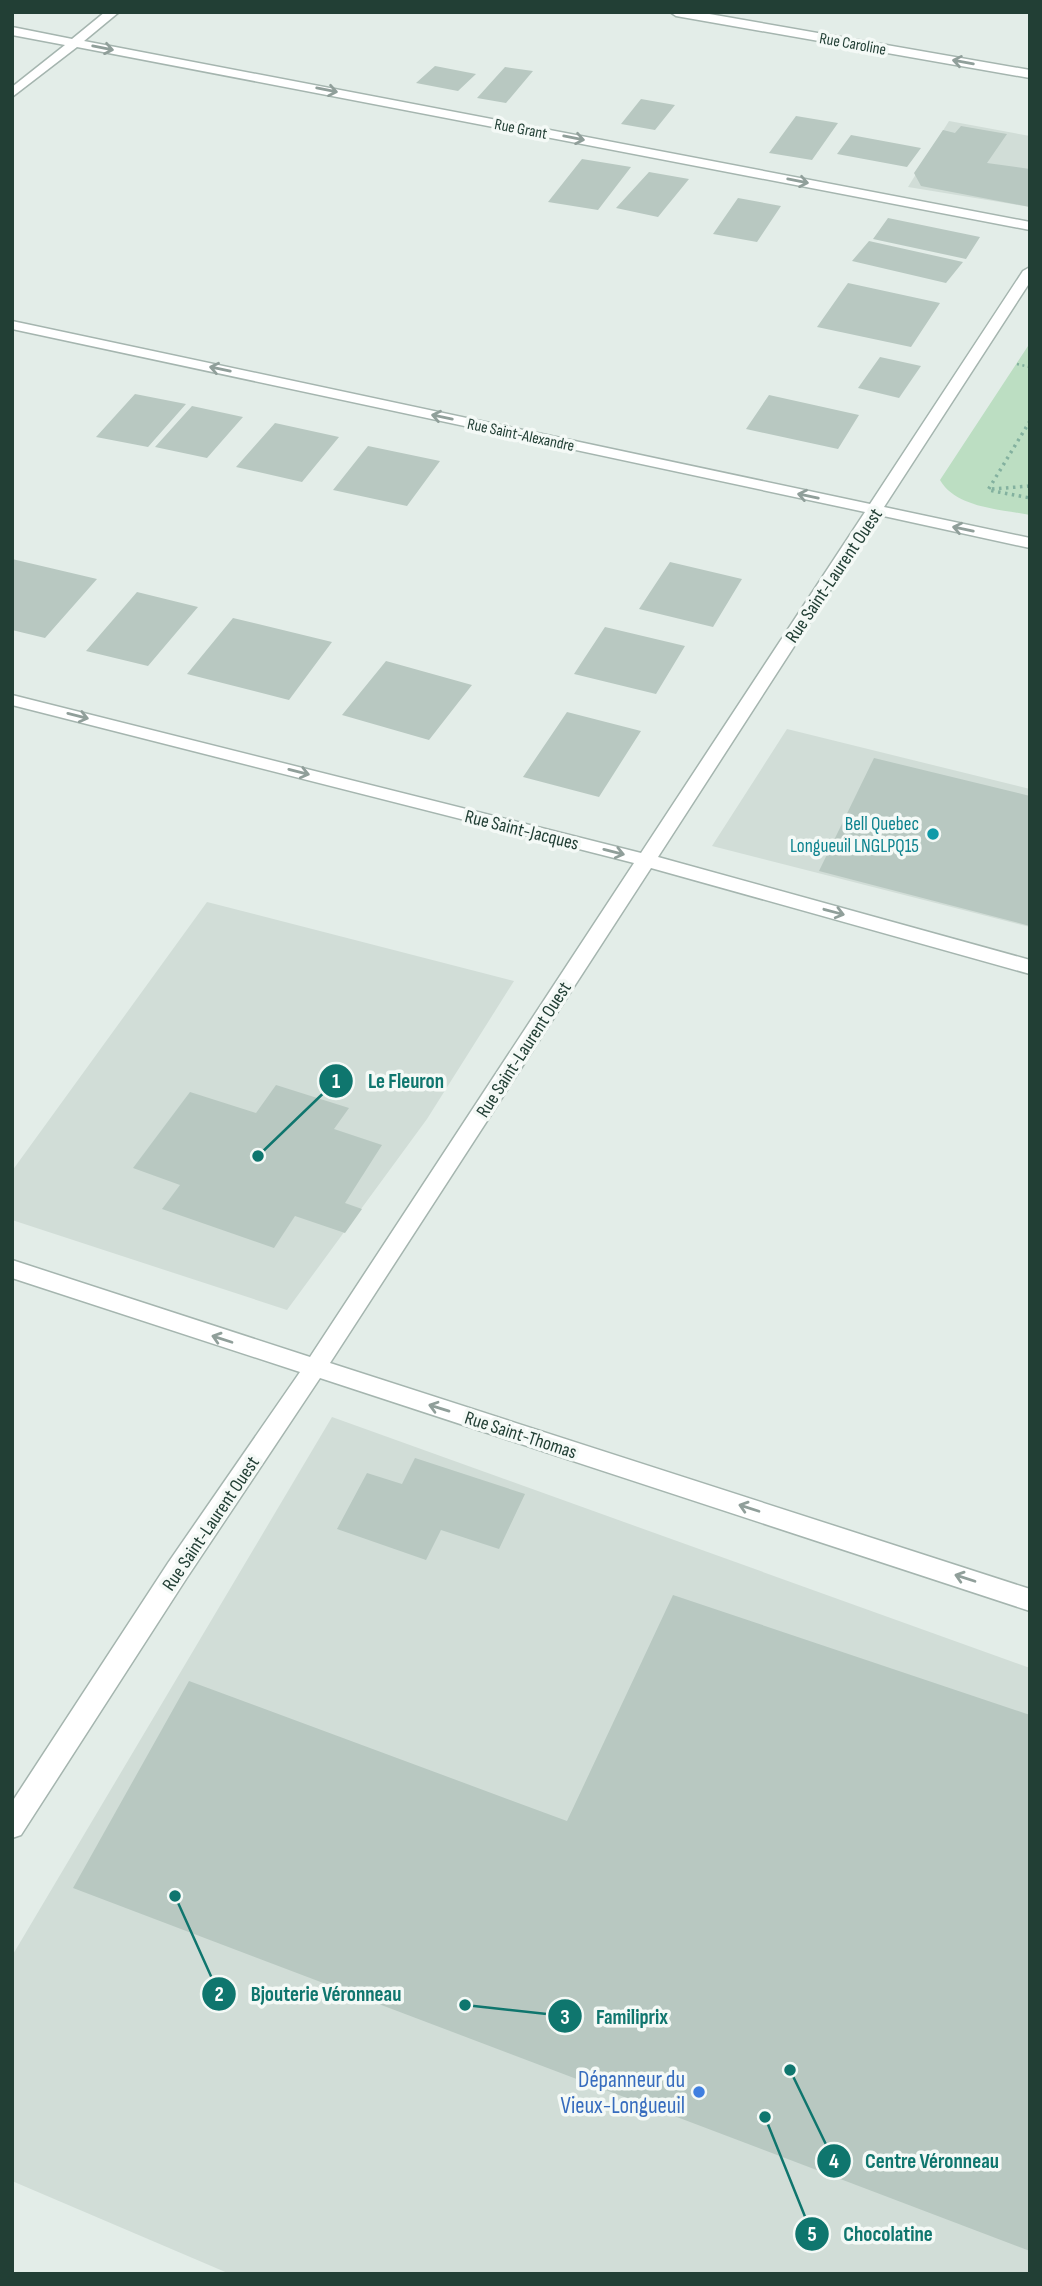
<svg xmlns="http://www.w3.org/2000/svg" width="1042" height="2286" font-family="'Sofia Sans Condensed',sans-serif">
<rect width="100%" height="100%" fill="#e3ede8"/>
<!-- built -->
<path fill="#d1ddd7" d="M949,121L1030,136V207L908,187Z
M787,729L1030,789V927L712,846Z
M207,902L514,981L427,1119L287,1310L12,1220V1171Z
M332,1417L1030,1668V2274H230L12,2181V1956Z"/>
<!-- green -->
<path fill="#bcdec2" d="M1030,343V515C1000,509 956,508 940,480Z"/>
<!-- building -->
<path fill="#b8c8c1" d="M435,66L476,74L458,91L416,83Z
M505,67L533,71L506,103L477,98Z
M641,99L675,105L655,130L621,124Z
M796,116L838,123L812,160L769,153Z
M961,126L1007,134L987,163L1030,169V207L921,186L914,173L943,130L955,133Z
M851,135L921,148L907,167L837,154Z
M582,159L631,167L598,210L548,202Z
M649,172L689,179L658,217L616,208Z
M738,198L781,206L757,242L713,234Z
M888,218L980,237L966,259L873,239Z
M869,241L963,262L946,283L852,261Z
M848,283L940,303L911,347L817,327Z
M880,357L921,366L899,398L858,388Z
M135,394L186,404L148,447L96,437Z
M769,395L859,415L838,449L746,429Z
M192,406L243,417L207,458L155,447Z
M275,423L339,437L302,482L236,467Z
M368,446L440,461L407,506L333,490Z
M12,559L97,579L45,638L12,630Z
M670,562L742,579L713,627L639,609Z
M137,592L198,607L148,666L86,651Z
M233,618L332,642L289,700L187,674Z
M605,627L685,646L656,694L574,674Z
M386,661L472,685L429,740L342,715Z
M567,712L641,731L599,797L523,777Z
M874,758L1030,796V926L819,871Z
M276,1085L349,1108L334,1129L382,1145L345,1203L362,1209L345,1233L295,1216L274,1248L162,1209L180,1185L133,1168L190,1092L256,1113Z
M415,1458L525,1494L499,1549L441,1530L426,1560L337,1529L367,1473L402,1484Z
M673,1595L1030,1715V2251L73,1888L189,1681L567,1821Z"/>
<g fill="none" stroke-linecap="round" stroke-linejoin="round">
<!-- minor casing -->
<g stroke="#a5b5af" stroke-width="3">
<path id="minor" d="M105,12H119L84,41L1030,222V230L77,47L12,97V87L65,45L12,35V27L72,39Z
M670,12H698L1030,70V78L676,16Z
M1030,267V282L884,507L1030,538V548L879,515L658,857L1030,960V974L651,868L330,1363L1030,1589V1611L320,1378L186,1579L21,1835L12,1838V1802L168,1563L300,1372L12,1278V1260L310,1357L634,863L12,705V695L641,853L865,512L12,329V321L870,504L1023,271Z"/>
</g>
<!-- path-far1 -->
<path stroke="#83b19f" stroke-width="2.5" stroke-dasharray="2 3.5" stroke-linecap="butt" d="M1017,364L1030,367"/>
<!-- path -->
<path stroke="#83b19f" stroke-width="3.5" stroke-dasharray="2.5 4.5" stroke-linecap="butt" d="M1030,421L988,490L1030,498
M992,489L1030,486"/>
<!-- minor -->
<use href="#minor" fill="#fff" fill-rule="evenodd"/>
</g>
<!-- one-way arrows -->
<defs><path id="oneway-shaft" d="M-6 0H5M1.5-3L5.5 0L1.5 3" fill="none" stroke-width="1.6" stroke-linecap="round" stroke-linejoin="round" transform="scale(1.75)"/></defs>
<g stroke="#909f9a">
<use href="#oneway-shaft" transform="translate(103 48) rotate(11)"/>
<use href="#oneway-shaft" transform="translate(963 62) rotate(-170)"/>
<use href="#oneway-shaft" transform="translate(327 90) rotate(11)"/>
<use href="#oneway-shaft" transform="translate(574 138) rotate(11)"/>
<use href="#oneway-shaft" transform="translate(798 181) rotate(11)"/>
<use href="#oneway-shaft" transform="translate(220 369) rotate(-168)"/>
<use href="#oneway-shaft" transform="translate(442 417) rotate(-168)"/>
<use href="#oneway-shaft" transform="translate(808 496) rotate(-168)"/>
<use href="#oneway-shaft" transform="translate(963 529) rotate(-168)"/>
<use href="#oneway-shaft" transform="translate(78 716) rotate(14)"/>
<use href="#oneway-shaft" transform="translate(299 772) rotate(14)"/>
<use href="#oneway-shaft" transform="translate(614 852) rotate(14)"/>
<use href="#oneway-shaft" transform="translate(834 912) rotate(15)"/>
<use href="#oneway-shaft" transform="translate(222 1339) rotate(-162)"/>
<use href="#oneway-shaft" transform="translate(439 1408) rotate(-163)"/>
<use href="#oneway-shaft" transform="translate(749 1508) rotate(-162)"/>
<use href="#oneway-shaft" transform="translate(965 1578) rotate(-162)"/>
</g>
<!-- markers -->
<circle fill="#0f9aa8" stroke="#f4f9f6" stroke-width="2.5" cx="933" cy="834" r="7"/>
<circle fill="#3f7fe0" stroke="#f4f9f6" stroke-width="2.5" cx="699" cy="2092" r="7"/>
<g text-anchor="middle" stroke-width="7" stroke-linejoin="round" paint-order="stroke">
<!-- far-street labels -->
<g font-size="16" fill="#223f35" stroke="#f4f9f6">
<text transform="translate(853 43) rotate(10)" y="6">Rue Caroline</text>
<text transform="translate(521 128) rotate(11)" y="6">Rue Grant</text>
<text transform="translate(521 434) rotate(12)" y="6">Rue Saint-Alexandre</text>
</g>
<!-- street labels -->
<g font-size="19" fill="#223f35" stroke="#f4f9f6">
<text transform="translate(833 575) rotate(-56)" y="7">Rue Saint-Laurent Ouest</text>
<text transform="translate(522 829) rotate(14)" y="7">Rue Saint-Jacques</text>
<text transform="translate(523 1049) rotate(-57)" y="7">Rue Saint-Laurent Ouest</text>
<text transform="translate(521 1434) rotate(18)" y="7">Rue Saint-Thomas</text>
<text transform="translate(210 1523) rotate(-56)" y="7">Rue Saint-Laurent Ouest</text>
</g>
<!-- culture labels -->
<g font-size="19" fill="#0d838f" stroke="#f4f9f6" text-anchor="end">
<text x="919" y="830">Bell Quebec<tspan x="919" dy="22">Longueuil LNGLPQ15</tspan></text>
</g>
<!-- near-shop labels -->
<g font-size="23" fill="#366cbe" stroke="#f4f9f6" text-anchor="end">
<text x="685" y="2087">Dépanneur du<tspan x="685" dy="26">Vieux-Longueuil</tspan></text>
</g>
</g>
<!-- callouts -->
<path fill="none" stroke="#0f766e" stroke-width="2.5" d="M258 1156L336 1081M175 1896L219 1994M465 2005L565 2016M790 2070L834 2161M765 2117L812 2234"/>
<g fill="#0f766e" stroke="#f4f9f6" stroke-width="2.5">
<circle cx="258" cy="1156" r="7"/>
<circle cx="175" cy="1896" r="7"/>
<circle cx="465" cy="2005" r="7"/>
<circle cx="790" cy="2070" r="7"/>
<circle cx="765" cy="2117" r="7"/>
<circle cx="336" cy="1081" r="18"/>
<circle cx="219" cy="1994" r="18"/>
<circle cx="565" cy="2016" r="18"/>
<circle cx="834" cy="2161" r="18"/>
<circle cx="812" cy="2234" r="18"/>
</g>
<g font-size="21" text-anchor="middle" font-weight="bold" fill="#fff">
<text x="336" y="1088">1</text>
<text x="219" y="2001">2</text>
<text x="565" y="2024">3</text>
<text x="834" y="2168">4</text>
<text x="812" y="2241">5</text>
</g>
<g font-size="21" text-anchor="middle" font-weight="bold" fill="#0f766e" stroke="#f4f9f6" stroke-width="7" stroke-linejoin="round" paint-order="stroke">
<text x="406" y="1088">Le Fleuron</text>
<text x="326" y="2001">Bjouterie Véronneau</text>
<text x="632" y="2024">Familiprix</text>
<text x="932" y="2168">Centre Véronneau</text>
<text x="888" y="2241">Chocolatine</text>
</g>
<!-- border -->
<rect width="1042" height="2286" fill="none" stroke="#223f35" stroke-width="28"/>
</svg>
